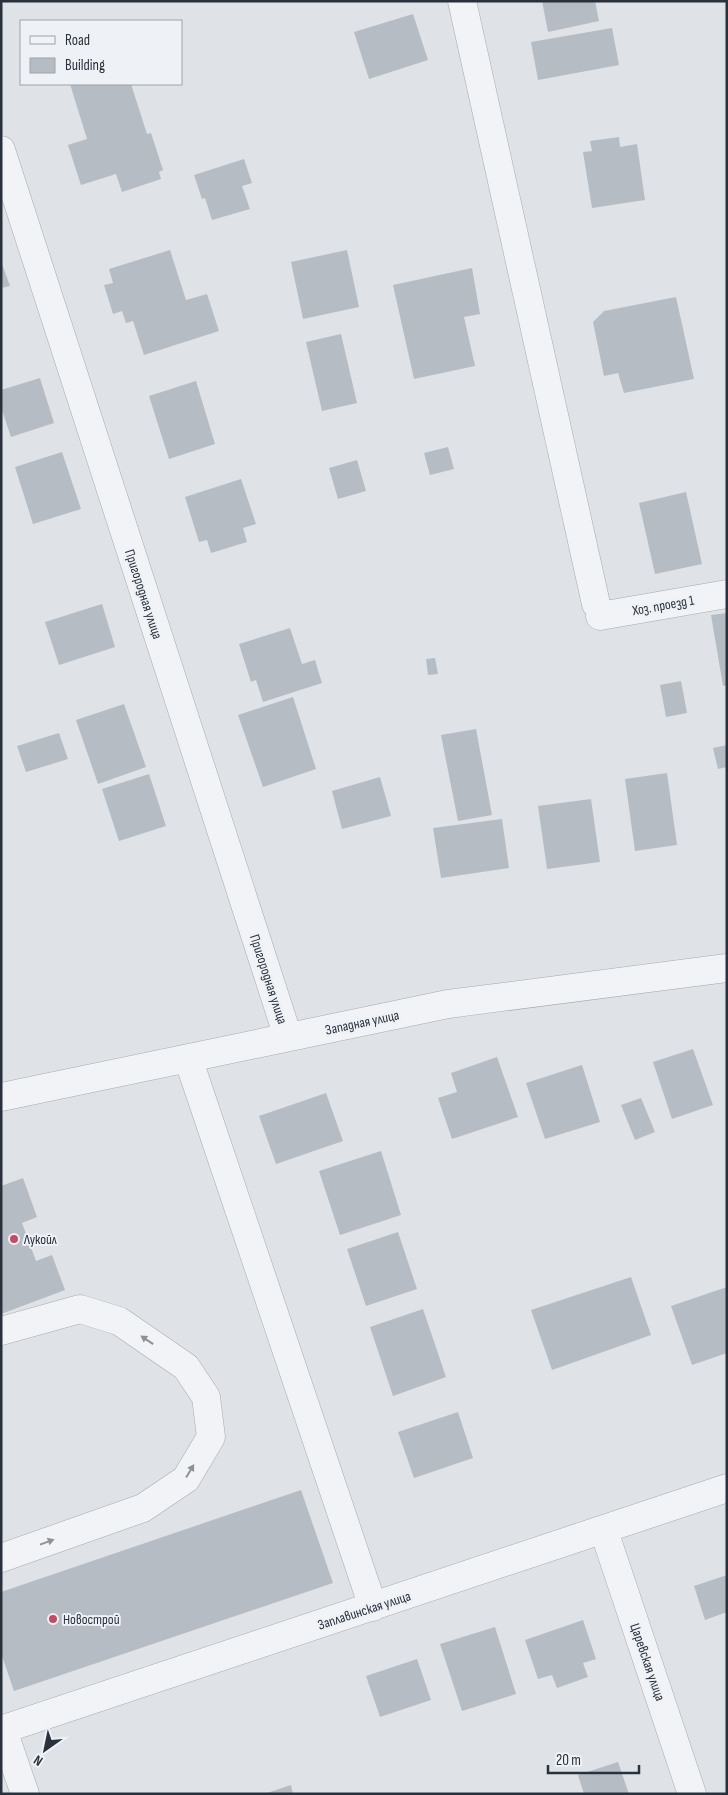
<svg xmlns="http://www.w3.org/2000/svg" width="728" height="1795" font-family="'Sofia Sans Condensed',sans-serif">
<rect width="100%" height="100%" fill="#dfe3e7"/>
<!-- building -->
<path fill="#b6bcc4" d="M542,1H595L599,21L548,32Z
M413,14L428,60L369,79L354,32Z
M612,28L619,65L538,80L531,42Z
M70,84H131L147,134L151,133L163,170L159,172L161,179L122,192L116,174L81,185L68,145L87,139Z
M619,137L620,147L637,144L645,200L592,208L583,152L592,151L590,141Z
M244,159L252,183L242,186L250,209L212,220L205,198L202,199L194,175Z
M170,250L186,300L207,294L219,331L144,355L133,321L126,323L122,311L113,314L104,285L113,283L109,269Z
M347,250L359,307L303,319L291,262Z
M1,261L10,286L1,288Z
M472,268L480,314L464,317L475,366L414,379L393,285Z
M676,297L694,379L624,393L618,373L604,376L593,322L604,311Z
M341,334L357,403L322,411L306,342Z
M40,378L54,423L11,437L1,407V390Z
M196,381L215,444L169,459L149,396Z
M448,447L454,469L430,475L424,453Z
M62,452L81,509L33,524L15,467Z
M357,460L366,491L338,499L329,468Z
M241,479L256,524L243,528L247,542L211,553L207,540L199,542L185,497Z
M686,492L702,564L655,574L639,503Z
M102,604L115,647L59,665L45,622Z
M727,613V685L723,686L711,615Z
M290,628L302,664L315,660L322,683L263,702L256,680L251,682L239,644Z
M435,658L438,674L428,675L426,659Z
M681,681L687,713L666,717L660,685Z
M293,697L316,769L263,787L238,715Z
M124,704L146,767L98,784L76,720Z
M476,729L492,815L458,821L441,735Z
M59,733L68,759L26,772L17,746Z
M727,745V767L718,769L713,748Z
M667,773L677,845L635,851L625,779Z
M149,774L166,826L119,841L102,789Z
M380,777L391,816L342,829L332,791Z
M591,799L600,862L547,869L538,806Z
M502,819L509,868L441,878L433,828Z
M693,1049L713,1105L672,1119L653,1062Z
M497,1057L518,1117L452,1139L438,1098L457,1092L451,1073Z
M582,1065L600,1122L545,1139L526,1083Z
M326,1093L343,1141L276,1164L259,1116Z
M641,1098L655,1132L635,1140L621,1105Z
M381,1151L401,1215L340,1235L319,1171Z
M23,1178L37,1217L22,1223L36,1261L52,1255L65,1290L1,1314V1186Z
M398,1232L417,1289L366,1306L347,1249Z
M631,1277L651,1335L552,1370L531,1310Z
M727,1287V1353L692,1365L671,1306Z
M423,1309L446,1377L393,1396L370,1327Z
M458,1412L473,1458L414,1478L398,1432Z
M301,1490L333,1583L14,1691L1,1653V1592Z
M727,1575V1612L705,1620L694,1586Z
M583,1620L596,1659L583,1663L588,1677L557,1688L552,1675L538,1679L525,1640Z
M495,1627L516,1694L462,1711L440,1644Z
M417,1659L431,1700L380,1717L366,1676Z
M618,1762L629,1794H584L578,1775Z
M291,1785L293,1794H267V1793Z"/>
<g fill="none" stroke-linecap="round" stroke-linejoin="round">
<!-- minor casing -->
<g stroke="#a5aab1" stroke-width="29">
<path id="minor" d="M462,1L596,604
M1,150L288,1037
M600,616L727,594
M188,1058L373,1607
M1,1097L448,1004L727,968
M1,1331L80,1309L119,1321L186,1367L206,1397L211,1437L186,1479L143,1508L1,1558
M604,1531L692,1794
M1,1730L727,1488
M3,1730L25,1794"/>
</g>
<!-- minor -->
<use href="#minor" stroke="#f1f3f6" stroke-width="28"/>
</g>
<!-- one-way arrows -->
<defs><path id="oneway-solid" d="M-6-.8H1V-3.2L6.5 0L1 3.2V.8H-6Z" transform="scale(1.25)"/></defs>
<g fill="#8d929a">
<use href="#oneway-solid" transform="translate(147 1340) rotate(-146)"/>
<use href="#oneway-solid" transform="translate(190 1471) rotate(-59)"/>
<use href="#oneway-solid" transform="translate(47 1542) rotate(-20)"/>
</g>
<!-- markers -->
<g fill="#c64a63" stroke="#eef1f5" stroke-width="2">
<circle cx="14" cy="1239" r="5"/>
<circle cx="53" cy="1619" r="5"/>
</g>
<g text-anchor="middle" stroke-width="4" stroke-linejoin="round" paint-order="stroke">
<!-- street labels -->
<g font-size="14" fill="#29313d" stroke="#eef1f5">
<text transform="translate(144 594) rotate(72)" y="5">Пригородная улица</text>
<text transform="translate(663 605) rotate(-10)" y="5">Хоз. проезд 1</text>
<text transform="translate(269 979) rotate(72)" y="5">Пригородная улица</text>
<text transform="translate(362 1022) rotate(-12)" y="5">Западная улица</text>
<text transform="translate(364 1610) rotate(-18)" y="5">Заплавинская улица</text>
<text transform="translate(648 1662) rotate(71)" y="5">Царевская улица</text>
</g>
<!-- poi labels -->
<g font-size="14" fill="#29313d" stroke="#eef1f5" text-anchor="start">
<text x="24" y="1244">Лукойл</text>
<text x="63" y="1624">Новострой</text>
</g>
</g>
<!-- border -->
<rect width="728" height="1795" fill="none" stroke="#29313d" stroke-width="5"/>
<!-- legend -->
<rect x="20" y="20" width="162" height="65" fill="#eef1f5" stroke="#9fa4ab"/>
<rect x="30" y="36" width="25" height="8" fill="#f1f3f6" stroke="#9fa4ab"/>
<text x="65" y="45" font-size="15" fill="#29313d">Road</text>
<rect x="30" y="58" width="25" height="15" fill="#b6bcc4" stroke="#9fa4ab"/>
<text x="65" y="70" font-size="15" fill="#29313d">Building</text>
<!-- north arrow -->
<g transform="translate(45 1750) rotate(213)" stroke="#eef1f5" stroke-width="4" paint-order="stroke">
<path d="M0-4L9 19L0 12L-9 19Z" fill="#29313d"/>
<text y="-8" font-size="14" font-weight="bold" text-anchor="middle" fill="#29313d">N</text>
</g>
<!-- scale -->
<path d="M548 1765v8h91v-8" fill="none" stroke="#29313d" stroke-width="2.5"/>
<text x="556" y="1765" font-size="15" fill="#29313d" stroke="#eef1f5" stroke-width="4" paint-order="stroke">20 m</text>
</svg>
